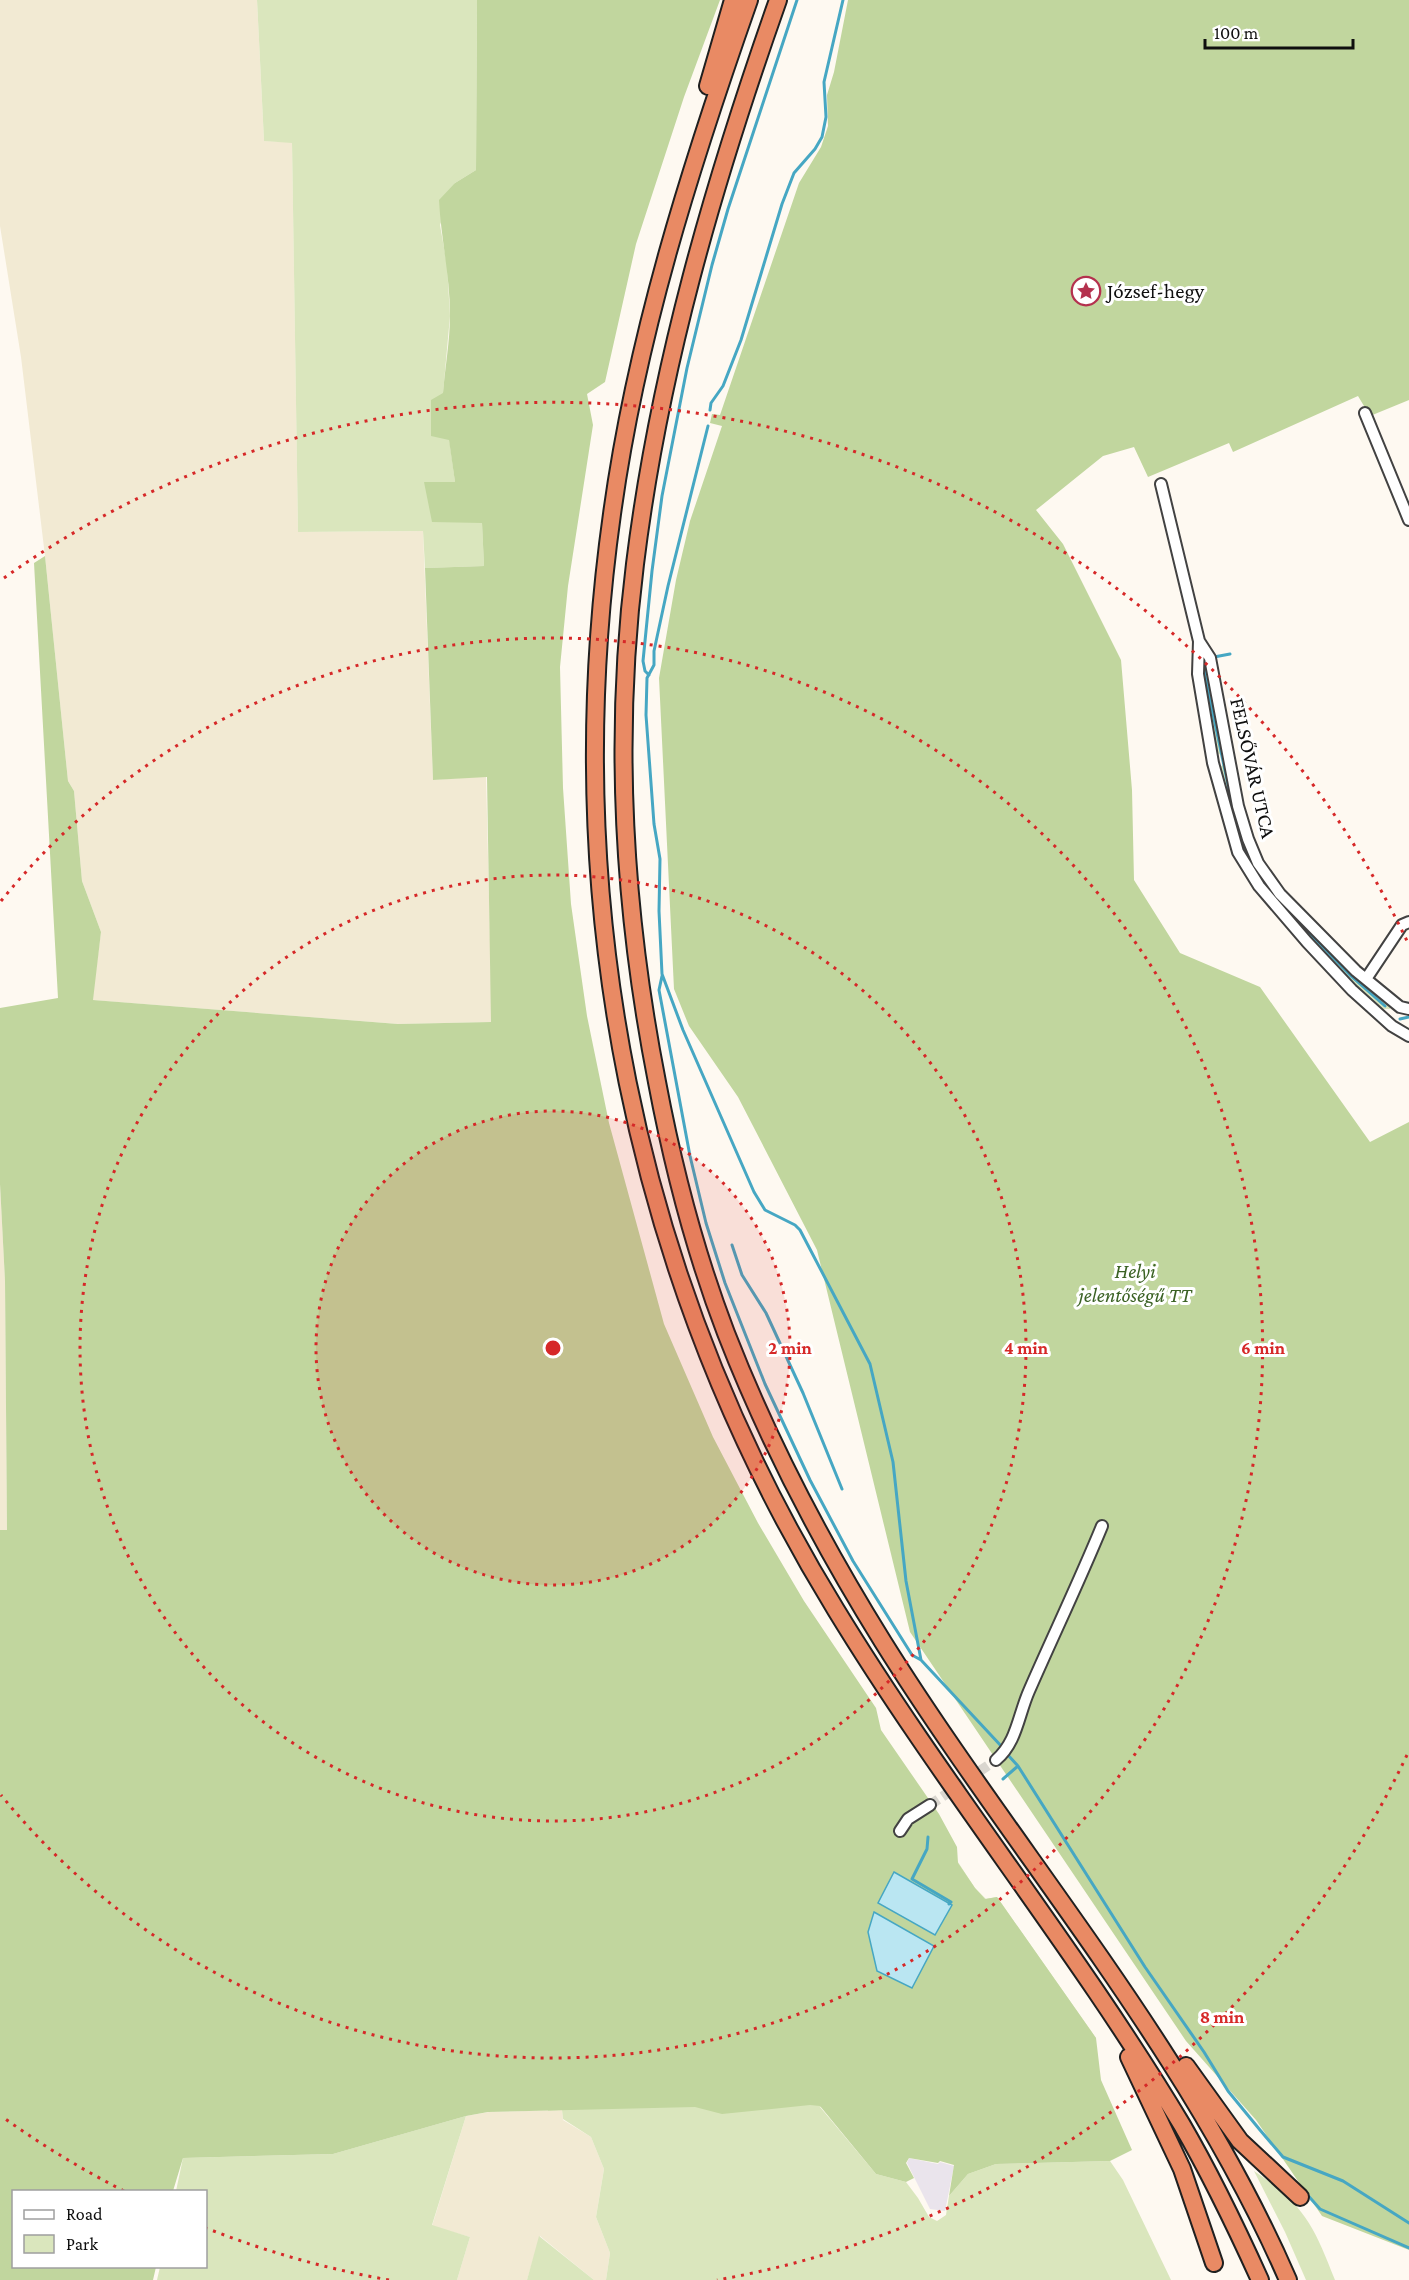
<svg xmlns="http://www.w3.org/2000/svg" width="1409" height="2280" font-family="'Crimson Pro',serif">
<rect width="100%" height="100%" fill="#fef9f1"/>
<!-- industrial -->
<path fill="#eae4ec" d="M909,2158L938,2164L940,2162L954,2166L945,2211L930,2209L907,2163Z"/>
<!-- farmland -->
<path fill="#f2ead3" d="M0,0H257L264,141L292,142L298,532L423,531L433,780L486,776L492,1022L398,1024L92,1000L101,932L82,881L74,791L68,781L45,556L21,357L0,226Z
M0,1184L5,1281L7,1530H0Z
M562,2110L563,2120L591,2137L604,2169L596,2217L610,2253L606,2280H594L540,2236L527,2280H457L470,2237L432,2226L466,2116L489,2112Z"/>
<!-- green -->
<path fill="#dae6bd" d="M257,0H477L476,170L455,183L440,225L447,265L450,316L443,393L455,482H424L482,522L484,566L425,568L423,531L298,532L292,143L264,141Z
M1205,656L1225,754L1223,756L1215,752L1202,664L1203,657Z
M1225,763L1255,862L1391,1003L1390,1009H1380L1375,1006L1324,955L1255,876L1240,849L1219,768Z
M643,1340L872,1731L975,1888L986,1899L997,1897L1096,2038L820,2107L876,2174L906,2182L918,2198L929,2217L937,2221L946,2215L949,2196L968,2174L996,2164L1110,2161L1123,2180L1171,2280H606L610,2253L596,2217L604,2169L591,2137L563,2119L562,2110L548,2111Z
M466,2116L432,2225L470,2237L457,2280H157L160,2267L206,2266V2192L176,2191L183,2158L333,2154Z
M1254,2171C1304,2204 1314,2226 1335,2280H1306L1285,2232Z
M539,2236L594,2280H527Z"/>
<!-- forest -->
<path fill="#c1d69e" d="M477,0H720L684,97L636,244L605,382L587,394L593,425L568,586L560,667L563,788L571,904L587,1016L609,1123L664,1324L713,1437L758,1523L804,1601L876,1708L881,1730L939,1814L957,1847L958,1863L975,1888L985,1899L997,1897L1096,2038L1101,2080L1132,2150L1110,2161L996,2164L968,2174L949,2196L954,2165L940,2161L938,2163L909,2158L906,2163L914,2178L906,2182L876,2174L820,2106L810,2105L722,2114L695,2107L488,2112L466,2116L333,2154L183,2158L173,2191L14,2192V2266L156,2267L153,2280H0V1530H7L5,1281L0,1184V1008L58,998L34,563L45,556L68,781L74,791L82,881L101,932L93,1000L398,1024L491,1022L487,777L433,780L425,568L484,566L482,523L432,522L424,482H455L449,440L431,436V400L443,393C445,367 450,341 450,315C450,276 441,239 439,200L455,183L476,170Z
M848,0H1409V400L1370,416L1358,396L1233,452L1229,443L1148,477L1134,447L1103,456L1036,510L1063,544L1121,660L1132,790L1134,880L1180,953L1260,987L1370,1142L1409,1122V2250L1322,2216L1256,2120L1186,2041L910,1632L817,1250L738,1097L689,1026L674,989L659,678L676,580L690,521L722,426L710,423L712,414L720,415L799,183L821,147L828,126L827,95L834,72Z"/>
<!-- water -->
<path fill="#bae6f2" stroke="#46a7c3" stroke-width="1.5" d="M894,1872L952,1905L935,1935L878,1903Z
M874,1912L934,1946L912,1988L877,1971L868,1932Z"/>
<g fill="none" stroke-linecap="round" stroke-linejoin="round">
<!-- stream -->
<path stroke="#46a7c3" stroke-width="3" d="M710,410L711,403L723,386L741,340L782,204L794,173L815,149L822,137L826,117L824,82L843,0
M708,426L668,586L654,651V665L647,678L646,715L654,824L660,859L659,911L662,974L683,1030L754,1192L765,1210L795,1225L800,1230L870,1364L893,1462L906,1581L921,1660
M1214,657L1230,654
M1206,659L1204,661L1205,676L1237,827L1251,864L1284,907L1351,976L1385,1006
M649,675L645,671L643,661L652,571L662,496L687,368L712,265L728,209L797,0
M662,976L659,990L690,1156L706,1223L725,1283L765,1384L810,1480L853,1561L912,1655L921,1660L1003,1748
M1400,1019L1409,1017
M732,1245L742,1275L766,1313L803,1393L842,1489
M1018,1766L1145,1967L1204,2052L1228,2091L1260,2130L1283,2157L1343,2181L1409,2223
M1003,1779L1018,1766L1007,1754
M928,1837L927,1849L912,1879L951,1902L949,1904
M1304,2191L1320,2209L1409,2248"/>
<!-- minor-tunnel -->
<path stroke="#dad6cf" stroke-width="10" stroke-dasharray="10 5" stroke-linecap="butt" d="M930,1805L996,1760"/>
<!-- minor casing -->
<g stroke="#424242" stroke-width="14">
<path id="minor" d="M1365,413L1409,520
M1161,484L1199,641L1198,674L1213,763L1238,852L1259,886L1307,942L1352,990L1392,1026L1409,1036
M1199,641L1210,658L1238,806L1248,839L1258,863L1280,894L1356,971L1400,1007L1409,1009
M1366,979L1402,925L1409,922
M996,1760C1017,1742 1018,1716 1029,1691C1053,1636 1079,1582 1102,1526
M900,1831L908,1819L930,1805"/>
</g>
<!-- highway casing -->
<g stroke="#202020" stroke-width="20">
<path id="highway" d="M749,0C690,168 636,338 612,514C558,898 633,1280 836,1610C944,1787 1076,1948 1182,2125C1211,2175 1236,2227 1260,2280
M778,0C713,184 659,370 635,564C613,739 623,909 657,1082C673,1167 695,1252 726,1333C768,1441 822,1544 883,1642C1017,1856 1187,2047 1288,2280
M708,86L733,0
M1129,2057L1182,2169L1214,2263
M1186,2066L1240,2141L1300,2197"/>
</g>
<!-- minor -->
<use href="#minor" stroke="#fff" stroke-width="10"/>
<!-- highway -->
<use href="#highway" stroke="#e98a64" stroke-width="16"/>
</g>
<!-- distance rings -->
<circle cx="553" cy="1348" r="237" fill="#d62828" fill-opacity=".12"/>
<g fill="none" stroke="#d62828" stroke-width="3" stroke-dasharray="3 6">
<circle cx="553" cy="1348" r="237"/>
<circle cx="553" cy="1348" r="473"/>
<path d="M1 901A710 710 0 1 1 1 1795"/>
<path d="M1407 1755A946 946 0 0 1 717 2280M389 2280A946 946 0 0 1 206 2228M124 2191A946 946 0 0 1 4 2118M4 578A946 946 0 0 1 1407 941"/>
</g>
<!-- icons -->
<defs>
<g id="sight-ring" transform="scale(1.5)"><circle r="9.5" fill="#fff" stroke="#b4314e" stroke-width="1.5"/><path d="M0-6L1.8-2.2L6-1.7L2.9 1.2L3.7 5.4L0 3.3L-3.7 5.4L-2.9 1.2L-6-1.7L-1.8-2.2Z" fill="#b4314e"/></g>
</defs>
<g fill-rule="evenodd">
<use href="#sight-ring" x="1086" y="291"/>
</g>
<g text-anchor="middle" stroke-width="6" stroke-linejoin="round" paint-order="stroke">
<!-- poi labels -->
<g font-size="21" fill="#0f0f0f" stroke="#fff" text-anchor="start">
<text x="1107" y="298">József-hegy</text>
</g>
<!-- street labels -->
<g font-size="21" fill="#0f0f0f" stroke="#fff">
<text transform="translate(1253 768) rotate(77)" y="7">FELSŐVÁR UTCA</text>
</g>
<!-- park labels -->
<g font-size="21" font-style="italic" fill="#3b6224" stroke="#fff">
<text x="1135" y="1278">Helyi<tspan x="1135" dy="24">jelentőségű TT</tspan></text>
</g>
</g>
<circle cx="553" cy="1348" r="9" fill="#d62828" stroke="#fff" stroke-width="3"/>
<g font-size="18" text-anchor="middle" font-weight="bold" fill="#d62828" stroke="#fff" stroke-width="6" stroke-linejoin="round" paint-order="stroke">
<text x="790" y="1354">2 min</text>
<text x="1026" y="1354">4 min</text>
<text x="1263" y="1354">6 min</text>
<text x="1222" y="2023">8 min</text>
</g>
<!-- legend -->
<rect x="12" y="2190" width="195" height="78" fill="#ffffff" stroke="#9f9f9f" stroke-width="1.5"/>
<rect x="24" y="2210" width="30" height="9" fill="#ffffff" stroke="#9f9f9f" stroke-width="1.5"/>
<text x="66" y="2220" font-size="18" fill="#0f0f0f">Road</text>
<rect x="24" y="2235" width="30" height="18" fill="#dae6bd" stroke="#9f9f9f" stroke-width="1.5"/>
<text x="66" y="2250" font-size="18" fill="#0f0f0f">Park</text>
<!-- scale -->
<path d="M1205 39v9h148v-9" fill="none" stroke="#0f0f0f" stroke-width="3"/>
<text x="1214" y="39" font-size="18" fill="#0f0f0f" stroke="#ffffff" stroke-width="4.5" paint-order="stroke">100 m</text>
</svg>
